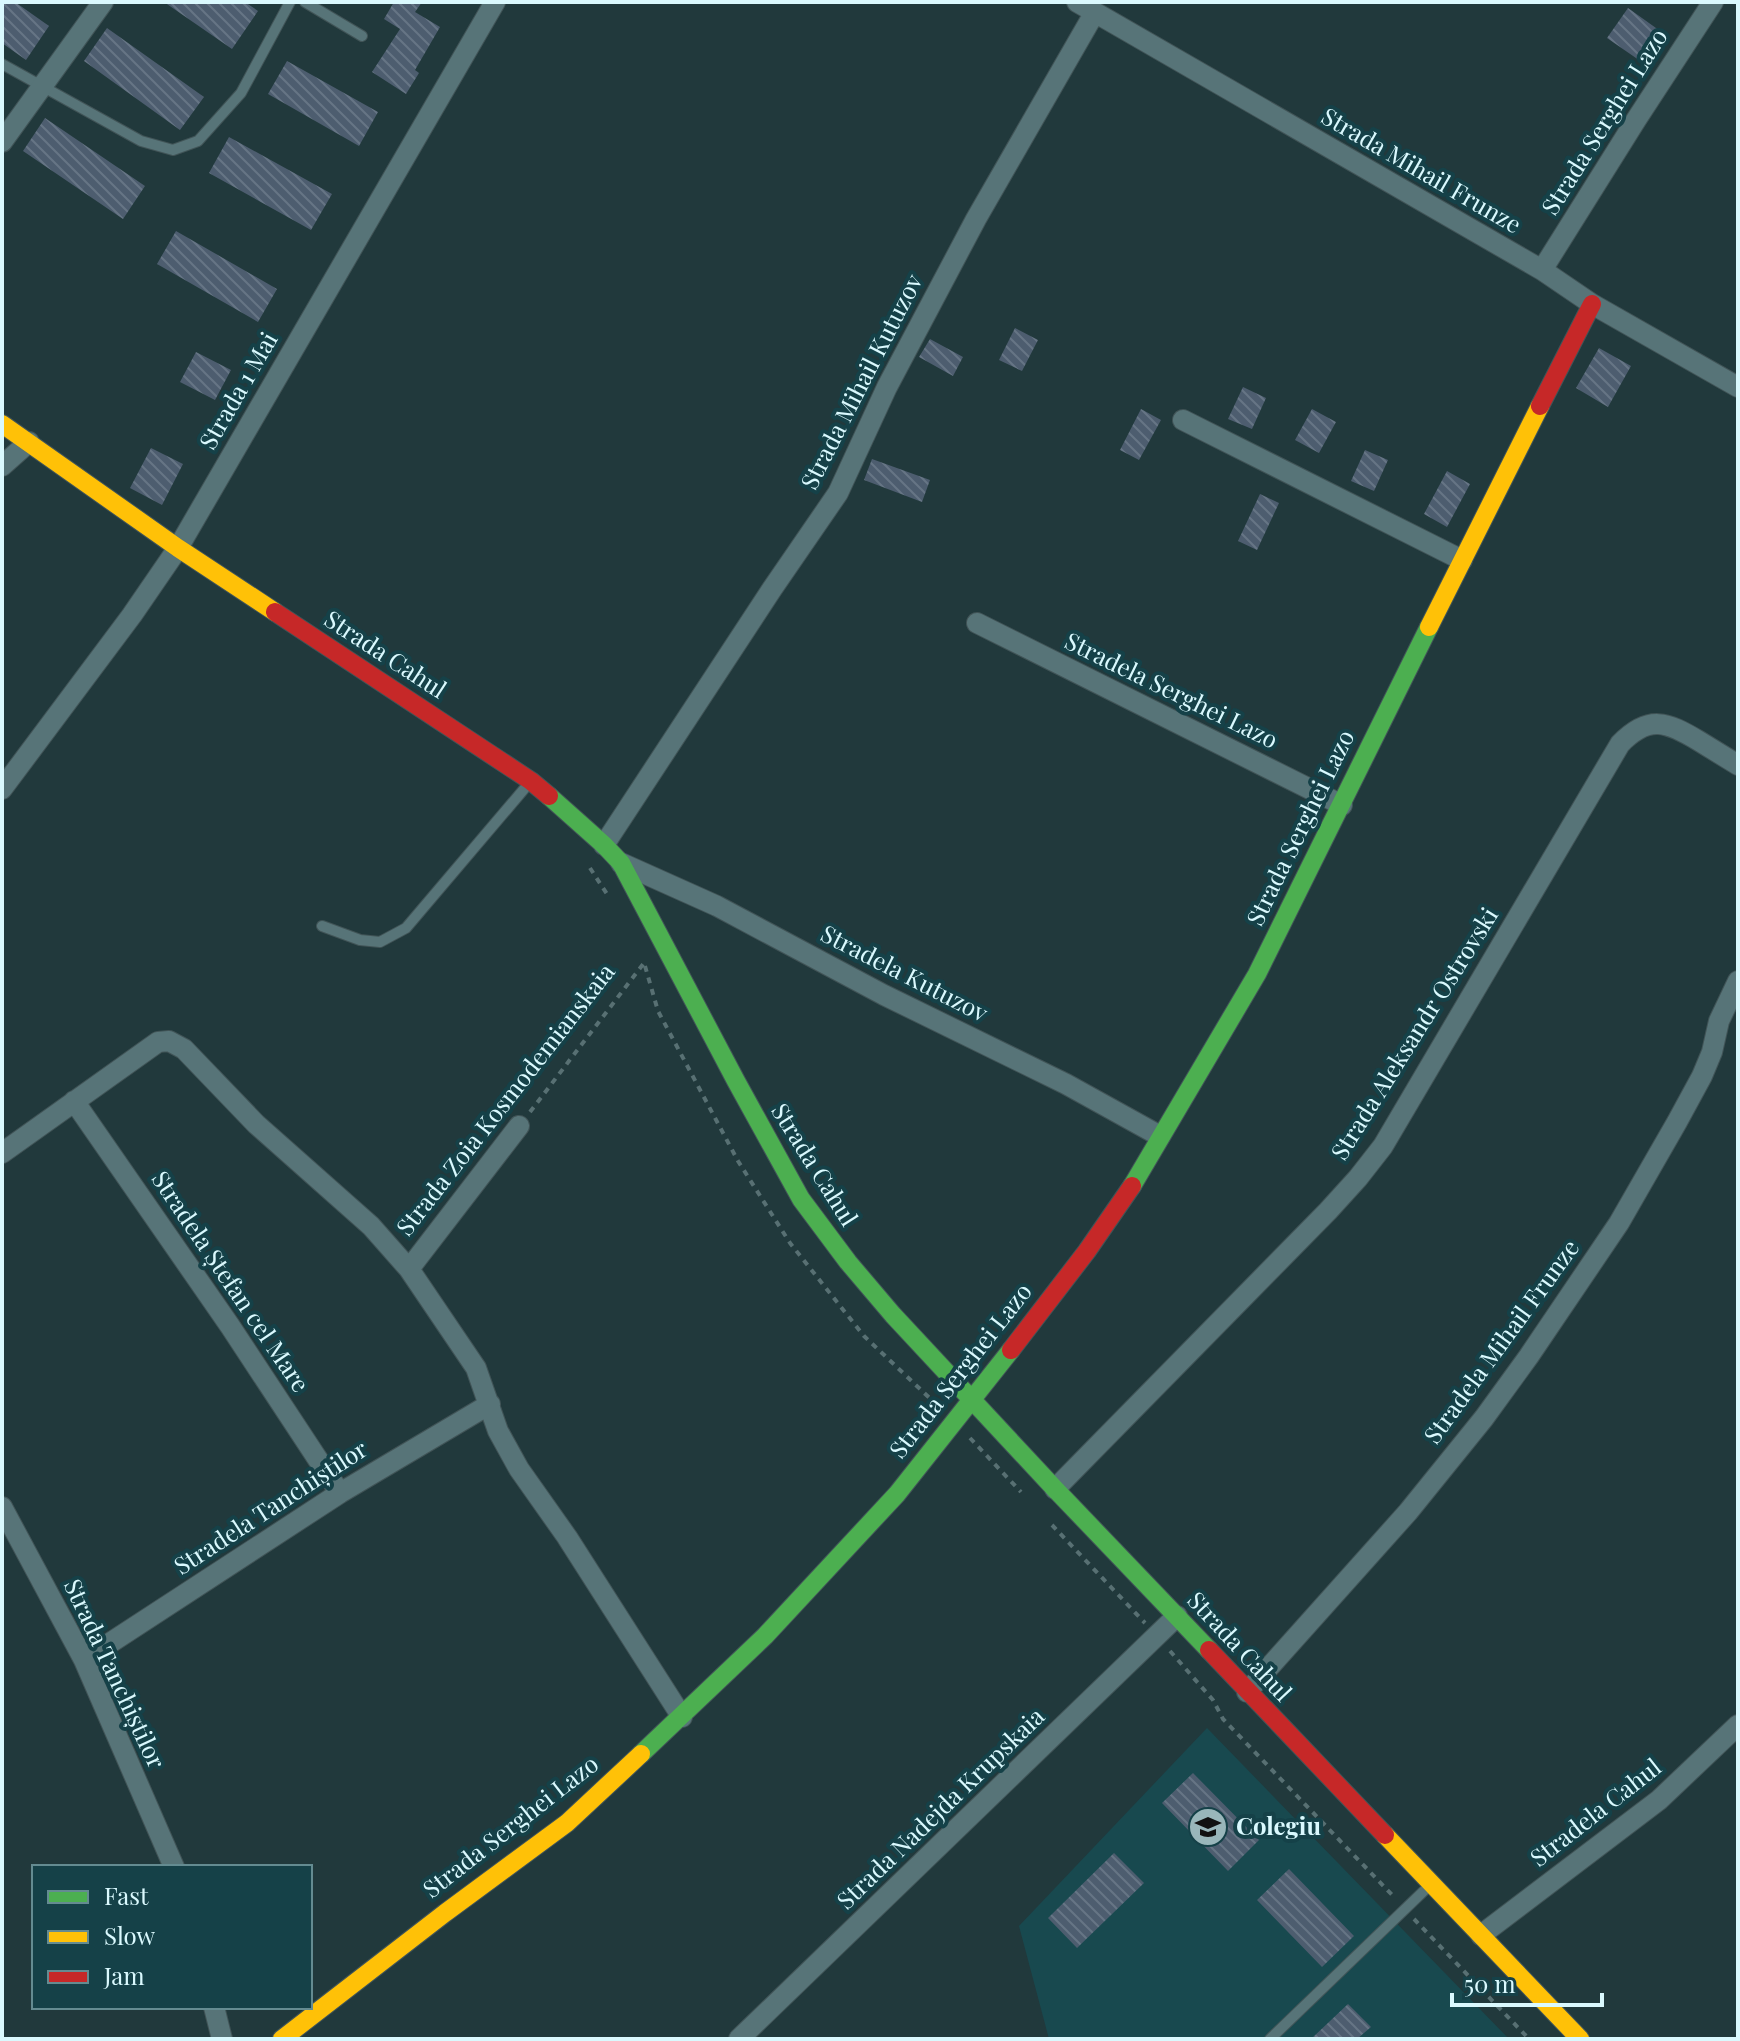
<svg xmlns="http://www.w3.org/2000/svg" width="1740" height="2041" font-family="'Playfair Display',serif">
<defs>
<pattern id="building-back-hatch" width="6" height="6" patternUnits="userSpaceOnUse" patternTransform="scale(2)"><rect width="6" height="6" fill="#4d5d6f"/><path d="M-1 5l2 2M0 0l6 6M5-1l2 2" fill="none" stroke="#667585"/></pattern>
</defs>
<rect width="100%" height="100%" fill="#21393c"/>
<!-- built -->
<path fill="#18494f" d="M1207,1728L1509,2039H1049L1019,1926Z"/>
<!-- building -->
<path fill="url(#building-back-hatch)" d="M2,2H15L49,26L26,60L2,43Z
M164,2H245L258,11L232,49Z
M394,2H422L415,12L440,27L415,70L419,73L406,94L372,72L400,29L384,19Z
M1628,8L1670,38L1649,67L1607,38Z
M107,28L204,97L180,130L84,61Z
M287,61L378,112L359,146L268,94Z
M45,118L145,186L123,219L23,151Z
M229,137L332,194L311,230L209,173Z
M176,231L277,289L258,322L157,264Z
M1015,328L1038,340L1022,371L999,360Z
M930,339L963,357L953,376L919,357Z
M1599,348L1631,366L1608,407L1576,388Z
M196,352L231,370L215,400L180,382Z
M1243,387L1266,398L1252,429L1228,419Z
M1141,409L1161,420L1139,460L1120,450Z
M1312,409L1336,422L1319,453L1295,440Z
M151,448L183,464L162,505L130,488Z
M1365,450L1388,460L1374,491L1351,481Z
M872,459L930,480L922,502L864,480Z
M1447,471L1470,484L1447,527L1424,514Z
M1260,494L1279,503L1257,550L1238,541Z
M1193,1773L1259,1840L1228,1871L1162,1803Z
M1114,1853L1144,1883L1077,1948L1048,1918Z
M1289,1869L1354,1936L1322,1967L1257,1900Z
M1348,2004L1371,2027L1357,2039H1311Z"/>
<g fill="none" stroke-linecap="round" stroke-linejoin="round">
<!-- lane casing -->
<g stroke="#415457" stroke-width="12">
<path id="lane" d="M305,2L362,36
M2,64L141,141L173,150L198,141L241,93L290,2
M322,926L360,940L380,942L406,928L530,782
M1270,2039L1430,1885"/>
</g>
<!-- street casing -->
<g stroke="#415457" stroke-width="22">
<path id="street" d="M1077,2L1542,270L1592,304L1738,387
M2,142L103,2
M1542,270L1636,120L1713,2
M1183,420L1462,560
M2,466L29,442
M977,623L1342,805
M2,789L132,615L178,548L495,2
M604,845L772,589L838,493L887,387L976,219L1095,12
M621,863L717,906L884,995L1066,1084L1160,1136
M74,1101L230,1326L340,1493
M2,1153L158,1042L169,1041L184,1049L256,1124L371,1226L409,1269L476,1368L498,1431L519,1469L567,1537L682,1717
M409,1269L519,1126
M1055,1489L1328,1211L1358,1178L1383,1146L1620,744C1649,714 1667,722 1699,741C1712,749 1725,757 1738,765
M2,1507L84,1660L174,1867
M84,1660L340,1493L490,1404
M1247,1692L1408,1512L1484,1418L1529,1356L1619,1223L1677,1122L1702,1076L1712,1052L1719,1021L1738,981
M1481,1935L1659,1800L1738,1725
M214,2007L222,2039
M739,2039L1177,1616"/>
</g>
<!-- fast casing -->
<g stroke="#415457" stroke-width="20">
<path id="fast" d="M549,796L604,845L621,863L736,1081L801,1199L848,1262L893,1315L1055,1489L1209,1650
M1132,1186L1257,974L1429,627
M641,1754L765,1636L897,1494L1011,1350"/>
</g>
<!-- slow casing -->
<g stroke="#415457" stroke-width="20">
<path id="slow" d="M2,424L178,548L275,612
M1429,627L1540,406
M1385,1835L1580,2039
M282,2039L445,1913L567,1823L641,1754"/>
</g>
<!-- jam casing -->
<g stroke="#415457" stroke-width="20">
<path id="jam" d="M1540,406L1592,304
M275,612L531,781L549,796
M1011,1350L1087,1251L1132,1186
M1209,1650L1385,1835"/>
</g>
<!-- path -->
<path stroke="#587073" stroke-width="4" stroke-dasharray="6 6" stroke-linecap="butt" d="M590,868L607,894
M645,966L658,1011L738,1161L790,1243L864,1336L938,1406
M530,1112L644,963
M970,1438L1021,1492
M1052,1525L1145,1623
M1170,1651L1213,1700L1223,1719L1395,1898
M1414,1919L1529,2039"/>
<!-- lane -->
<use href="#lane" stroke="#577478" stroke-width="10"/>
<!-- street -->
<use href="#street" stroke="#577478" stroke-width="20"/>
<!-- fast -->
<use href="#fast" stroke="#4caf50" stroke-width="18"/>
<!-- slow -->
<use href="#slow" stroke="#ffc107" stroke-width="18"/>
<!-- jam -->
<use href="#jam" stroke="#c62828" stroke-width="18"/>
</g>
<!-- icons -->
<defs>
<g id="university-disc" transform="scale(2)"><circle r="9.5" fill="#99b6ba" stroke="#154148"/><path d="M0-5L7-2L0 1L-7-2ZM-4 1L0 2.5L4 1V4Q0 6-4 4Z" fill="#111"/></g>
</defs>
<g fill-rule="evenodd">
<use href="#university-disc" x="1208" y="1827"/>
</g>
<g text-anchor="middle" stroke-width="8" stroke-linejoin="round" paint-order="stroke">
<!-- street labels -->
<g font-size="24" fill="#daf9fe" stroke="#154148">
<text transform="translate(1605 122) rotate(-58)" y="8">Strada Serghei Lazo</text>
<text transform="translate(1421 171) rotate(30)" y="8">Strada Mihail Frunze</text>
<text transform="translate(862 382) rotate(-63)" y="8">Strada Mihail Kutuzov</text>
<text transform="translate(239 391) rotate(-60)" y="8">Strada 1 Mai</text>
<text transform="translate(385 655) rotate(33)" y="8">Strada Cahul</text>
<text transform="translate(1171 691) rotate(26)" y="8">Stradela Serghei Lazo</text>
<text transform="translate(1301 828) rotate(-64)" y="8">Strada Serghei Lazo</text>
<text transform="translate(904 974) rotate(27)" y="8">Stradela Kutuzov</text>
<text transform="translate(1415 1034) rotate(-58)" y="8">Strada Aleksandr Ostrovski</text>
<text transform="translate(506 1100) rotate(-52)" y="8">Strada Zoia Kosmodemianskaia</text>
<text transform="translate(814 1165) rotate(58)" y="8">Strada Cahul</text>
<text transform="translate(230 1282) rotate(56)" y="8">Stradela Ștefan cel Mare</text>
<text transform="translate(1502 1342) rotate(-54)" y="8">Stradela Mihail Frunze</text>
<text transform="translate(961 1371) rotate(-52)" y="8">Strada Serghei Lazo</text>
<text transform="translate(271 1508) rotate(-33)" y="8">Stradela Tanchiștilor</text>
<text transform="translate(1239 1647) rotate(47)" y="8">Strada Cahul</text>
<text transform="translate(114 1674) rotate(65)" y="8">Strada Tanchiștilor</text>
<text transform="translate(941 1809) rotate(-44)" y="8">Strada Nadejda Krupskaia</text>
<text transform="translate(1596 1813) rotate(-38)" y="8">Stradela Cahul</text>
<text transform="translate(511 1827) rotate(-38)" y="8">Strada Serghei Lazo</text>
</g>
<!-- poi labels -->
<g font-size="24" font-weight="bold" fill="#daf9fe" stroke="#154148" text-anchor="start">
<text x="1236" y="1835">Colegiu</text>
</g>
</g>
<!-- border -->
<rect width="1740" height="2041" fill="none" stroke="#daf9fe" stroke-width="8"/>
<!-- legend -->
<rect x="32" y="1865" width="280" height="144" fill="#154148" stroke="#648b91" stroke-width="2"/>
<rect x="48" y="1891" width="40" height="12" fill="#4caf50" stroke="#648b91" stroke-width="2"/>
<text x="104" y="1905" font-size="24" fill="#daf9fe">Fast</text>
<rect x="48" y="1931" width="40" height="12" fill="#ffc107" stroke="#648b91" stroke-width="2"/>
<text x="104" y="1945" font-size="24" fill="#daf9fe">Slow</text>
<rect x="48" y="1971" width="40" height="12" fill="#c62828" stroke="#648b91" stroke-width="2"/>
<text x="104" y="1985" font-size="24" fill="#daf9fe">Jam</text>
<!-- scale -->
<path d="M1452 1993v12h150v-12" fill="none" stroke="#daf9fe" stroke-width="4"/>
<text x="1464" y="1993" font-size="24" fill="#daf9fe" stroke="#154148" stroke-width="6" paint-order="stroke">50 m</text>
</svg>
